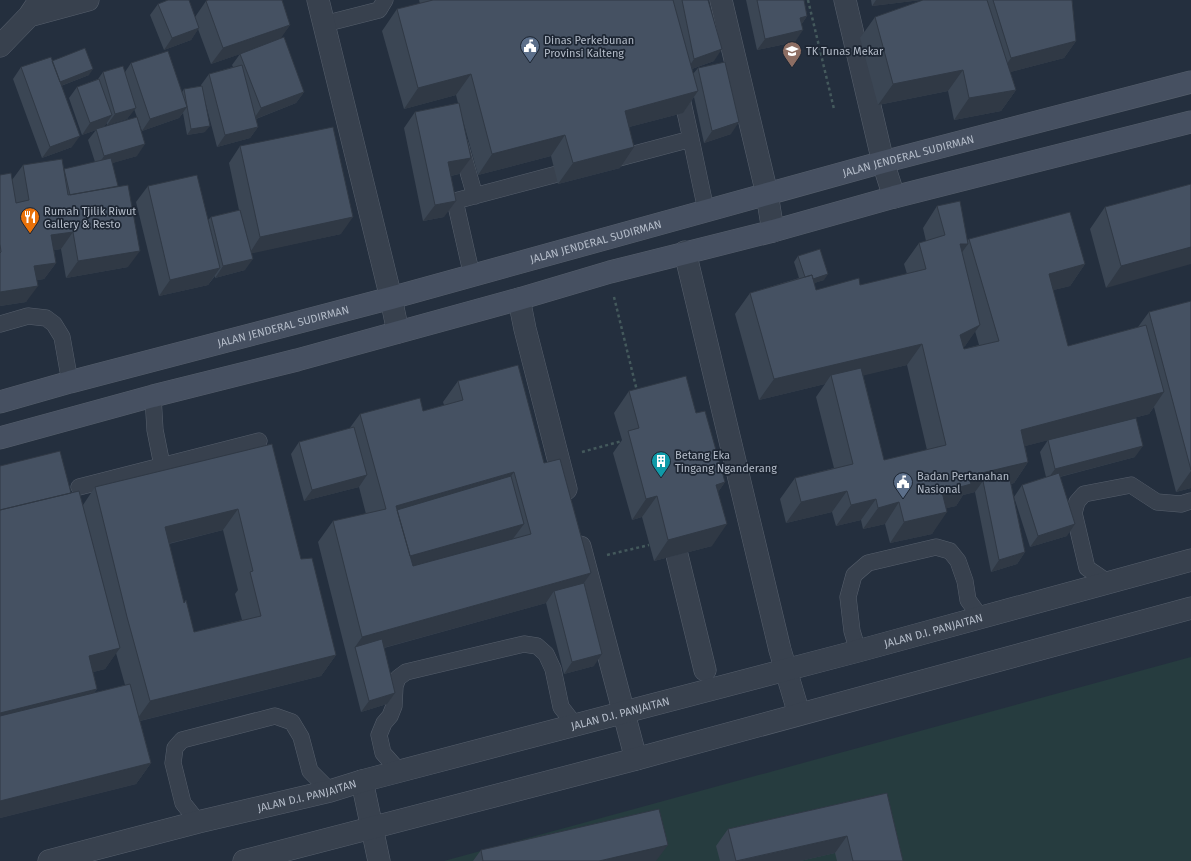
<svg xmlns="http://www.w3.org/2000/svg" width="1191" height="861" font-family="'Fira Sans',sans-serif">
<rect width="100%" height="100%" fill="#242f3e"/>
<!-- green -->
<path fill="#263c3f" d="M1191,657V861H444Z"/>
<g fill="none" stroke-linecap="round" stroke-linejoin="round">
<!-- service casing -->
<g stroke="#565f6c" stroke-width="17">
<path id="service" d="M324,24L379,10L385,0
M680,89L691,139
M460,144L475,196
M608,161L691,139L706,210
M472,276L455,201L576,169
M0,324L28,316L46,318L54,324L62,337L70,382
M153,396L155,430L162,465
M79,487L259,441
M1109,583L1087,568L1074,513L1077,502L1084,494L1131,485L1157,502L1181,504L1191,501
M858,651L852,631L848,597L854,575L868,563L936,547L950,551L958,561L965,581L968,600L981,618
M400,772L383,753L379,735L384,723L390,716L394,706L395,686L398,678L406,672L524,644L537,646L546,654L553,669L561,707L575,725
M198,822L183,803L173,763L175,748L182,740L275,716L292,722L301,737L310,771L330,791"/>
</g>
<!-- pedestrian casing -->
<g stroke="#565f6c" stroke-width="23">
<path id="pedestrian" d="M677,555L705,670"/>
</g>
<!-- minor casing -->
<g stroke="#565f6c" stroke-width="23">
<path id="minor" d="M318,0L391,298L398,332
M721,0L767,194L773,231
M845,0L883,162L894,197
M29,16L88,0
M0,46L29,16L37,4"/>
</g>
<!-- tertiary casing -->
<g stroke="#565f6c" stroke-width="23">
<g id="tertiary">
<path d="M685,252L780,650L799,714"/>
<path d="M519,299L525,329L566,489"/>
<path d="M580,547L636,759"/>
<path d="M362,781L379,861"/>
<path id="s1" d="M49,861L198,822L330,791L362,781L858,651L1191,560"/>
<path d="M244,861L636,759L1191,608"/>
</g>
</g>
<!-- secondary casing -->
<g stroke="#565f6c" stroke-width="23">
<g id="secondary">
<path id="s2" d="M0,402L70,382L391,298L883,162L1191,82"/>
<path d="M0,438L153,396L297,360L519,299L610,272L773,231L894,197L1191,122"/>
</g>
</g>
<!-- path -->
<path stroke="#44595c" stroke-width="2.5" stroke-dasharray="3 3" stroke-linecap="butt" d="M808,0L834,109
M614,297L637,391
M582,452L622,441
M607,555L649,545"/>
<!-- service -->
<use href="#service" stroke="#38414e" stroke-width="16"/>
<!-- pedestrian -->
<use href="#pedestrian" stroke="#38414e" stroke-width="22"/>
<!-- minor -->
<use href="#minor" stroke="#38414e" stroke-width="22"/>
<!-- tertiary -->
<use href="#tertiary" stroke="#38414e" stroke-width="22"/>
<!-- secondary -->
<use href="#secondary" stroke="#465061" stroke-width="22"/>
</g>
<!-- wall -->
<path fill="#3b4654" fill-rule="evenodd" d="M419,0H708L714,61L692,69L693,74L698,68L731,134L704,143L694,97L683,113L629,127L620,168L558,184L551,156L478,175L462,117L459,174L451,176L444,217L423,221L404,128L415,112L458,103L456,95L404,109L382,31L397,9L420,4Z
M746,0H804L807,16L801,25L795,42L757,50Z
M871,0H921L872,6Z
M923,0H1072L1076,41L1064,58L1010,72L1016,90L1001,111L954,120L948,91L878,105L860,38L875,17Z
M206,1L290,25L280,38L304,92L296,103L256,119L258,127L250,138L217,147L205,101V132L187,135L183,113L179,118L142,131L134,109L127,119L107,125V123L104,126L137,156L112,163L128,267L66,278L61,249L54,250L56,263L44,279L37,280L26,302L0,306V175L12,180L23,165L64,169L95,162L88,140L96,130L82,135L69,98L77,87L98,79L103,72H125L131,63L182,92L184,89L201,86V85L209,74L233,67L232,65L240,54L211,64L198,29L191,40L164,50L150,15L158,4L195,17Z
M52,61L89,75L61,86L72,147L42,158L13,79L21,67Z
M240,146L341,234L251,253L245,270L215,278V276L208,285L159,296L136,202L148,186L208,220L211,217L239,210L229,163Z
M1191,184L1106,288L1090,229L1105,207Z
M937,206L967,241L969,239L1085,264L1070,286L1053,290L1068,346L1138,327L1149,312L1191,301V488L1176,492L1154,407L1149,414L1025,446L1028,462L1014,483L1011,484L1025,552L1017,564L991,572L975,492L963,495L956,506L946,508L932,534L890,543L885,524L863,529L861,520L836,526L832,512L786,523L780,499L795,478L834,468L816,397L825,384L759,400L735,314L750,293L799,278L794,262L798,256L824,280L814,283L816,290L860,285L907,274L904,264L919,243L926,241L923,228ZM975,331L979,345L964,349L963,347L965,346ZM907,365L927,450L884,460L863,375Z
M458,381L544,463L584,583L594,666L564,674L546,603L384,648L387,704L361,712L318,542L333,521L366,514L359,487L304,501L291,454L299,442L349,429L360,414L423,411L444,405L443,402Z
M629,391L696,413L725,482L718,492L712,546L654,561L642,517L632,520L613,453L622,440L614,413Z
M1048,440L1135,457L1060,477L1067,536L1030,547L1014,497L1022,485L1046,477L1040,452Z
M272,444L301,559L336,655L321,676L140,721L151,763L136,784L0,818V466L71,493L83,505L95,487ZM223,530L238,590L235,594L242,620L194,632L184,603L169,544ZM116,653L125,685L94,693L97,689L93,672L105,669Z
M887,793L903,861H837L835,853L800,861H720L716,846L728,829Z
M481,850L656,861H473Z"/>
<!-- shaded-wall -->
<path fill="#303945" d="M876,0H921L872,6Z
M807,16L799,28L800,18Z
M290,25L279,41L211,64L223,48Z
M199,28L191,40L164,50L172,38Z
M803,30L795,42L757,50L765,39Z
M1076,41L1064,58L999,75L1011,58Z
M722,49L714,61L686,71L694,59Z
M93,69L89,75L55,88L59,82Z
M963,70L948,91L878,105L893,84Z
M471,74L456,95L404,109L418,88Z
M1016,90L1001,111L954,120L969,98Z
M698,91L683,113L610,132L625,111Z
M304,92L296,103L253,120L261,108Z
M187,107L179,118L142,131L150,119Z
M136,108L127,119L107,125L115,114Z
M112,115L104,127L96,129V130L82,135L90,123Z
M739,122L731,134L704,143L712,131Z
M210,126L205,132L187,135L191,129Z
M258,127L250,138L217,147L225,135Z
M565,135L551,156L478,175L492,154Z
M80,136L72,147L42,158L50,147Z
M145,144L137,156L96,168L104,156Z
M634,147L620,168L558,184L573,163Z
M471,158L459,174L436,179L448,162Z
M456,201L444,217L423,221L435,205Z
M353,217L341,234L249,254L260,237Z
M73,232L61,249L40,252L51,235Z
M960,244H968L953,265Z
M1191,247V264L1106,288L1121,266Z
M140,251L128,267L66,278L78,261Z
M253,259L245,270L215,278L223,266Z
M56,263L44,279L23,282L34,266Z
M1085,264L1070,286L1034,295L1049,274Z
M220,268L208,285L159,296L170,280Z
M828,274L824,280L802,287L806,281Z
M38,286L26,302L0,306V292Z
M980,325L965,346L945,356L960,335Z
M922,344L907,365L833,383L831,375L825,384L759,400L774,379Z
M1164,392L1149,414L1006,451L1021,430Z
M1143,446L1135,457L1047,480L1055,469Z
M1028,462L1014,483L985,490L983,481L975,492L963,495L956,506L927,513L942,492L969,476Z
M1191,471V488L1176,492Z
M514,472L499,493L397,523L396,506Z
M367,475L359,487L304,501L312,490Z
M725,482L710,504L716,485Z
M847,491L832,512L786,523L801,502Z
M657,496L642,517L632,520L646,499Z
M876,499L861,520L836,526L851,505Z
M899,502L885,524L863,529L878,508Z
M238,509L223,530L150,548L165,527Z
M947,512L932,534L890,543L904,522Z
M524,524L512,540L394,574L406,557Z
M727,524L712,546L654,561L668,540Z
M1075,524L1067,536L1030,547L1038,536Z
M1025,552L1017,564L991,572L999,560Z
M591,573L576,594L554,591L546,603L357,655L355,647L362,637Z
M120,648L105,669L74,677L89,656Z
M602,654L594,666L564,674L572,662Z
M336,655L321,676L135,722L150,701Z
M97,689L82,710L0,730V713Z
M395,693L387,704L361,712L369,701Z
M151,763L136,784L0,818V801Z
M847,836L835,853L800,861H738Z
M668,845L656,861H599Z"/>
<!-- building -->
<path fill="#455162" stroke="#303945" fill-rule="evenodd" d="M168,0H189L199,28L172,38L158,4Z
M208,0H282L290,25L223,48L206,1Z
M433,0H673L698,91L625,111L634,147L573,163L565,135L492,154L471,74L418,88L397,9Z
M682,0H708L722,49L694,59Z
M757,0H804L807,16L800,18L803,30L765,39Z
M923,0H987L1016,90L969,98L963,70L893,84L875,17Z
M993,0H1072L1076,41L1011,58Z
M284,37L304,92L261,108L240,54Z
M85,48L93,69L60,82L52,61Z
M168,51L187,107L150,119L131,63Z
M51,57L80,136L50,147L21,67Z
M725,62L739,122L712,131L698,68Z
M242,65L258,127L225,135L209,74Z
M123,66L136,108L115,114L103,72Z
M99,79L112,115L90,123L77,87Z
M202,86L210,126L191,129L184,89Z
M459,103L471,158L448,162L456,201L435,205L415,112Z
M137,117L145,144L104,156L96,129Z
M333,127L353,217L260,237L240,146Z
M111,158L118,186L70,195L64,169Z
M62,159L68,195L128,185L140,251L78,261L73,232L51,235L56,263L34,266L38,286L0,292V253L1,252L0,244V175L11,173L16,203L29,200L23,165Z
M197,175L220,268L170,280L148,186Z
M1191,184V247L1121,266L1105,207Z
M960,201L968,244H960L980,325L960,335L964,349L999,341L969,239L1070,212L1085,264L1049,274L1068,346L1146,325L1164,392L1021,430L1028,462L969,476L971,484L942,492L947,512L904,522L899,502L878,508L876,499L851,505L847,491L801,502L795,478L853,464L831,375L861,368L884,460L946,445L922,344L774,379L750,293L812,275L816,290L859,278L860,285L926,269L919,243L945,235L937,206Z
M240,210L253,259L223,266L211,217Z
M820,249L828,274L813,279L812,275L805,277L798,256Z
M1191,301V470L1149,312Z
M518,365L544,463L560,459L591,573L362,637L333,521L386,509L360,414L420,398L423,411L463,400L458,381ZM514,472L531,534L413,566L396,506Z
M686,376L696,413L705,411L725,482L716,485L727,524L668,540L657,496L646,499L628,431L639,428L629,391Z
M1136,418L1143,446L1055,469L1048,440Z
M354,427L367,475L312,490L299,442Z
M272,444L301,559L312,558L336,655L150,701L127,617L95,487ZM238,509L253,571L250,572L261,616L194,632L186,600L184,603L165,527Z
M60,451L71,493L0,510V466Z
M1059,473L1075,524L1038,536L1022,485Z
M1009,475L1025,552L999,560L983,481Z
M511,476L524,524L410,556L397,510Z
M79,491L120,648L89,656L97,689L0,713V510Z
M584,583L602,654L572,662L554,591Z
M382,639L395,693L369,701L355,647Z
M130,684L151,763L0,801V716Z
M887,793L903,861H853L847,836L736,861L728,829Z
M659,809L668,845L599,861H483L481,850Z"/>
<!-- icons -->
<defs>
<g id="civic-pin" transform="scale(1)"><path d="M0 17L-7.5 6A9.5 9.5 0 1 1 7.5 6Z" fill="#5c6f8a" stroke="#1d2633"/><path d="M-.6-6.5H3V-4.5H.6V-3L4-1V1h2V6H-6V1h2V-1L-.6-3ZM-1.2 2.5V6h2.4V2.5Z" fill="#fff"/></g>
<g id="school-pin" transform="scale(1)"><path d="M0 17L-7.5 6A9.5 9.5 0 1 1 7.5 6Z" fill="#8d6e63" stroke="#1d2633"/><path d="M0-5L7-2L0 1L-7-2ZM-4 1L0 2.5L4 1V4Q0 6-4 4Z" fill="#fff"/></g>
<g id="restaurant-pin" transform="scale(1)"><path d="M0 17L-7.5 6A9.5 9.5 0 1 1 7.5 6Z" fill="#e8710a" stroke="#1d2633"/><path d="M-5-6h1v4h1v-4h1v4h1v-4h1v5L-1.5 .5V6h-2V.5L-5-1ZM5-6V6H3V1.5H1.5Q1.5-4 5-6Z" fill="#fff"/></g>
<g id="building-pin" transform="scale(1)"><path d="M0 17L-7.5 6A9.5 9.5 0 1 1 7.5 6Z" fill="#0f9aa8" stroke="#1d2633"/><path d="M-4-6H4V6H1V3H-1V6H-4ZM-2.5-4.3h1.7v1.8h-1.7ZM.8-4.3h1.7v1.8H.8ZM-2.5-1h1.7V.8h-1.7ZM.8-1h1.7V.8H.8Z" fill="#fff"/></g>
</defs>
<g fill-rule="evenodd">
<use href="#civic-pin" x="530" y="46"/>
<use href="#school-pin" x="792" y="51"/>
<use href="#restaurant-pin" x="30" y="217"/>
<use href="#building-pin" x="661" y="461"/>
<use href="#civic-pin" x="903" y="482"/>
</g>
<g text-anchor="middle" stroke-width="3.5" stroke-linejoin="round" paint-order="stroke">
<!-- poi labels -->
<g font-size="11" fill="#b4bcc9" stroke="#1d2633" text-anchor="start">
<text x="544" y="44">Dinas Perkebunan<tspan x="544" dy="13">Provinsi Kalteng</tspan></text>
<text x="806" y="55">TK Tunas Mekar</text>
<text x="44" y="215">Rumah Tjilik Riwut<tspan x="44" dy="13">Gallery &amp; Resto</tspan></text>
<text x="675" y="459">Betang Eka<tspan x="675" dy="13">Tingang Nganderang</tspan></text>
<text x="917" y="480">Badan Pertanahan<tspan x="917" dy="13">Nasional</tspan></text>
</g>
<!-- street labels -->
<g font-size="11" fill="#b4bcc9" stroke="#1d2633">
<text dy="4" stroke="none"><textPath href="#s2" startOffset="941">JALAN JENDERAL SUDIRMAN</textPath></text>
<text dy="4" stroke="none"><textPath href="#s2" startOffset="617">JALAN JENDERAL SUDIRMAN</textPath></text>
<text dy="4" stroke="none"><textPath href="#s2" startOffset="293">JALAN JENDERAL SUDIRMAN</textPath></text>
<text dy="4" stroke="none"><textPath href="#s1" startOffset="914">JALAN D.I. PANJAITAN</textPath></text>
<text dy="4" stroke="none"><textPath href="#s1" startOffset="590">JALAN D.I. PANJAITAN</textPath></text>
<text dy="4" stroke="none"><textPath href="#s1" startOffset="266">JALAN D.I. PANJAITAN</textPath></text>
</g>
</g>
</svg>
